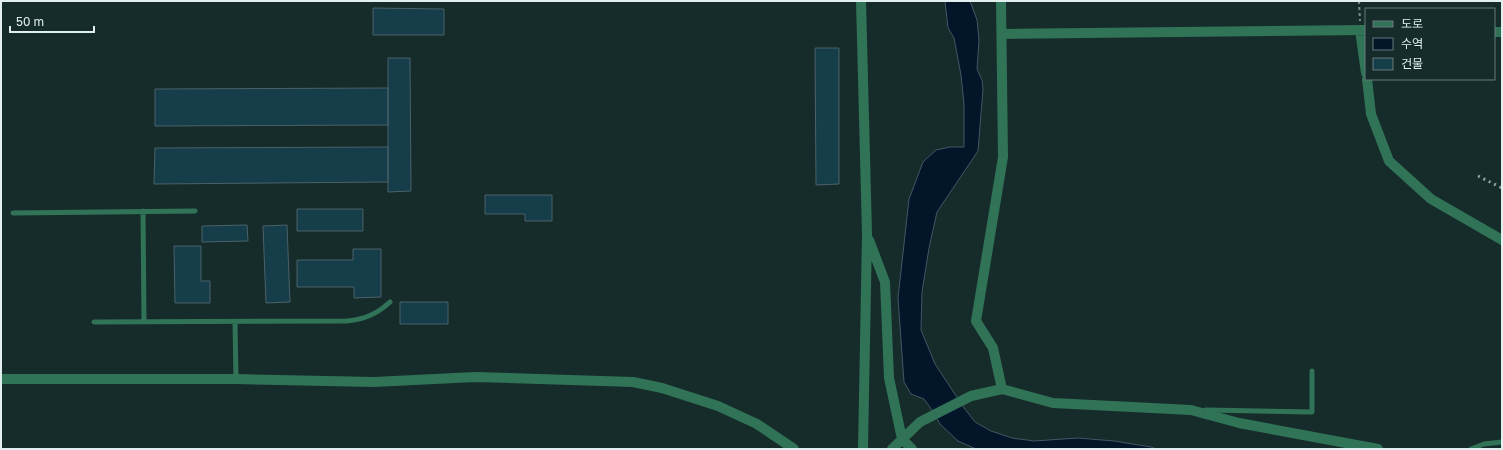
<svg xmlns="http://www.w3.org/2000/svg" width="1503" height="450" font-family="'Golos Text','Noto Sans KR',sans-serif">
<rect width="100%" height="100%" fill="#152c2b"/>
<!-- water -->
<path fill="#021529" stroke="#455664" d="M945,1H970L977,20L979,40L977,69L982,80L983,89L978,151L937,212L929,248L922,292L921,330L935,364L964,408L975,422L991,431L1012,438L1034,441L1078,438L1114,441L1151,447L1156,449H976L958,441L940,424L932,410L924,399L911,394L904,382L898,298L909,199L923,162L936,150L950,147H964V104L961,75L954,38L948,28Z"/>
<!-- building -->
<path fill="#163e4a" stroke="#4b6169" d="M373,8L444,9V35H373Z
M815,48H839V184L816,185Z
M388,58H410L411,191L388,192Z
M388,88V125L155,126V89Z
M388,147V182L154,184L155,148Z
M485,195H552V221H525V214H485Z
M297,209H363V231H297Z
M247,225L248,241L202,242V226Z
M287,225L290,302L266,303L263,226Z
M174,246H201V281H210V303H175Z
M353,249H381V297L354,298V287H297V260H353Z
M400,302H448V324H400Z"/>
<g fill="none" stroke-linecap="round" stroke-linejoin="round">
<!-- path -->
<path stroke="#7a8d8c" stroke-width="2" stroke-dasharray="3 3" stroke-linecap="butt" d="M1359,1L1360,21"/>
<!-- service -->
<path stroke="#317357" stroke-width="5" d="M143,211L144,321
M13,213L195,211
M94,322L347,321C365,319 377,314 390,302
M235,322L236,379
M1206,410L1312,412V371
M1471,449L1484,444L1502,442"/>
<!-- minor -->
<path stroke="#317357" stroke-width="10" d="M861,1L867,234L863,449
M1001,1L1003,157L976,321L993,348L1002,389
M1360,30L1366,73
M1494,32H1502
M1003,34L1366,30
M1367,79L1371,114L1389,161L1431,199L1502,240
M869,240L885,282L889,378L902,439L912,449
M892,449L920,422L971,396L1002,389L1053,403L1191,410L1239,423L1378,449"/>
<!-- tertiary -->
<path stroke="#317357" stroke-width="10" d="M1,379H236L374,382L475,377L633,382L662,388L718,406L757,424L794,449"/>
<!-- rail -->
<path stroke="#92a4a3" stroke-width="3" stroke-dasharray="2 4" stroke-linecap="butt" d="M1478,176L1502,188"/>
</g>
<!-- border -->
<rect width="1503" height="450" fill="none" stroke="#e1efee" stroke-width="4"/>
<!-- legend -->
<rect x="1365" y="8" width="130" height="72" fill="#152c2b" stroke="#677a79"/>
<rect x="1373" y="21" width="20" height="6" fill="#317357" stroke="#677a79"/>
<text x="1401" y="28" font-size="12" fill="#e1efee">도로</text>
<rect x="1373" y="38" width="20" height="12" fill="#021529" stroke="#677a79"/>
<text x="1401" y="48" font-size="12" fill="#e1efee">수역</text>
<rect x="1373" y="58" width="20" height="12" fill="#163e4a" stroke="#677a79"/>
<text x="1401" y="68" font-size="12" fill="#e1efee">건물</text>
<!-- scale -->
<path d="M10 26v6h84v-6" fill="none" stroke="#e1efee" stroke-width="2"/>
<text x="16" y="26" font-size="12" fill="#e1efee" stroke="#152c2b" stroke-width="3" paint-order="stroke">50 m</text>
</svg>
